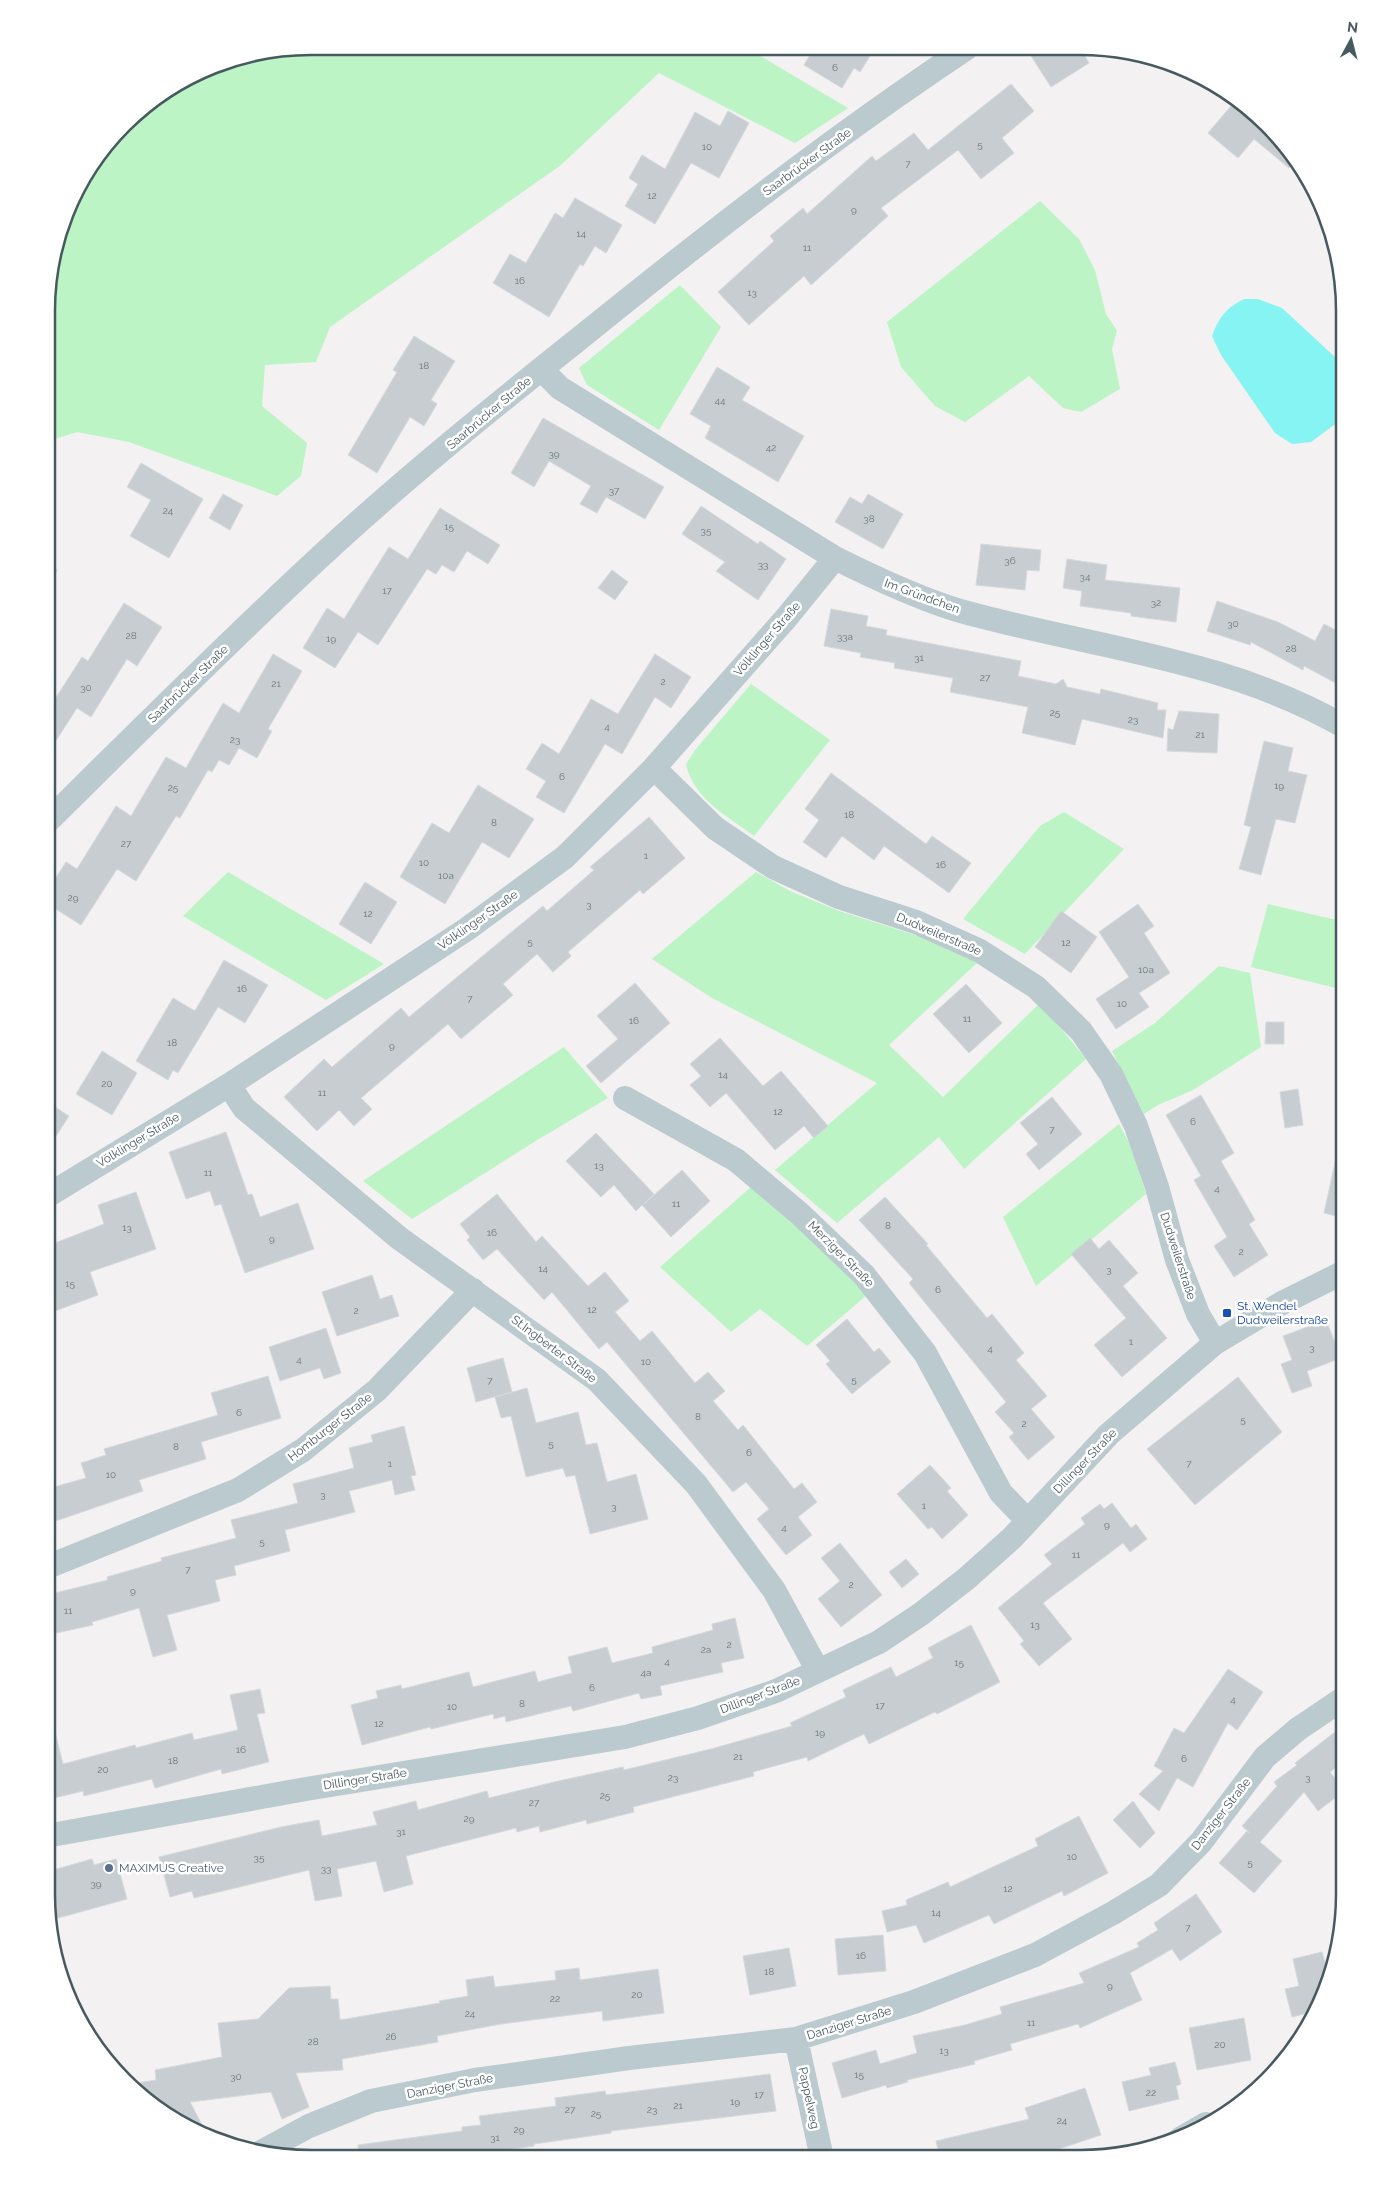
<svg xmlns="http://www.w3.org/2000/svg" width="1391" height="2205" font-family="Raleway,sans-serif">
<rect width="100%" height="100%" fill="#f3f1f1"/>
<!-- green -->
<path fill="#bcf4c5" d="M311,46L745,47L848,108L795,143L659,73L561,165L330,327L316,362L265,365L262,406L307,443L301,476L277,496L129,442L77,432L48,441V277L74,194L136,112L210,66Z
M1040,201L1079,239L1095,270L1106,314L1117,331L1112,349L1120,389L1081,412L1063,408L1029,376L965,422L935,406L901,367L887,322Z
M680,285L721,327L659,430L587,385L579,368Z
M48,563L58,570L48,591Z
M751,684L830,740L754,836C727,816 693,798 686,764L695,750Z
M1064,812L1124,849L1025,954L963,919L1040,826Z
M228,872L384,964L326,1000L183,916Z
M756,872L790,891L839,911L937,942L977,963L889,1045L943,1097L1038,1005L1054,1020L1086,1059L964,1169L939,1137L837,1223L775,1170L877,1083L712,998L652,959Z
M1268,904L1345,922L1344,990L1251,967Z
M1219,966L1250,973L1261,1047L1193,1090L1158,1105L1144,1114L1112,1051L1155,1023Z
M564,1047L608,1098L534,1142L412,1219L363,1181Z
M1119,1124L1132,1148L1146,1194L1036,1286L1003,1217Z
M751,1187L807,1234L867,1295L807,1346L760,1309L731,1332L660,1267Z"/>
<!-- water -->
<path fill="#86f4f2" d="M1244,299H1258L1282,308L1335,357L1345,377V407L1338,422L1311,442L1292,444L1275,433L1221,355L1212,336C1219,317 1226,308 1244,299Z"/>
<!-- building -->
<path fill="#c7cdd1" stroke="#d4d9dd" d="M814,48H875L860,72L854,68L842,88L804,65Z
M1026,48H1080L1089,63L1051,87Z
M1011,84L1034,111L1002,138L1014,153L981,179L958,150L881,208L888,216L811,285L804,276L749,325L718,292L774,241L770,236L803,208L807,214L872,156L876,161L914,133L928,150Z
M1237,99L1290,150L1296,160L1289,168L1254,139L1238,158L1208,133Z
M728,111L749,123L719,178L691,163L655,224L625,206L638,184L629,178L642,155L665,169L695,112L720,126Z
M575,198L622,225L606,253L595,246L583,266L580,264L549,317L493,283L510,254L526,263L555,213L563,218Z
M414,336L455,361L431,400L437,404L424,426L410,417L377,473L348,455L397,372L393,370Z
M717,367L750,387L742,400L804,436L778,482L705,438L711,426L690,414Z
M543,418L664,487L645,519L606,497L597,513L580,504L591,486L549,461L534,487L511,473Z
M141,463L203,499L169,558L130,536L151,500L127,487Z
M223,494L243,505L230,530L209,518Z
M868,494L903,514L883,549L835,522L850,497L862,504Z
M701,506L758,544L760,541L786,559L758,600L716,571L725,562L682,534Z
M440,508L500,545L488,564L467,551L454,572L442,565L436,574L427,569L378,645L358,632L335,668L303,648L327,608L344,619L389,547L408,559Z
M981,544L1041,550L1039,571L1027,570L1025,590L976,585Z
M1067,559L1107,565L1105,580L1180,588L1176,622L1131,616V613L1080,606L1082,591L1063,588Z
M612,570L628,582L615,600L598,588Z
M1217,601L1278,622L1315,641L1324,624L1345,635V688L1304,666L1303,670L1251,642L1250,645L1207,631Z
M124,603L162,627L137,666L127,659L91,717L77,708L48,753V710L82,657L88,661Z
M831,609L868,616L866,626L887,630L886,635L1021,661L1018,676L1056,684L1063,679L1067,687L1100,694L1101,689L1158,703L1157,710H1166L1163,738L1082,719L1075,745L1022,733L1028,707L950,692L953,678L894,668L895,663L860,657L861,653L824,646Z
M273,654L302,671L268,729L272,731L257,758L239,748L229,765L219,760L212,772L208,770L180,818L176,816L136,881L117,869L81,925L48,904V890L66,862L77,869L116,806L131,816L166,757L186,768L223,703L239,713Z
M655,654L691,677L671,708L655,697L622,754L605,744L564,813L536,797L546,781L526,769L542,743L559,754L591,699L618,714Z
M1179,711L1219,714L1217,753L1167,751L1168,728L1173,730Z
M1264,741L1293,748L1288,771L1307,775L1295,823L1276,819L1261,875L1239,869L1251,827L1244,825Z
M831,773L926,844L932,836L971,863L949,893L884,846L874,860L842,836L826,858L803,842L819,820L805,809Z
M478,785L534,819L509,858L482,842L445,904L400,877L432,823L449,833Z
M649,817L685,858L643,894L640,890L568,952L571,956L553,972L537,954L503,984L513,995L461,1039L448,1024L361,1098L372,1109L354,1126L339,1110L317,1131L284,1097L324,1059L332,1067L401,1008L409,1017L543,906L547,911L594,870L590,867Z
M365,882L397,902L371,944L339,924Z
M1138,904L1154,926L1144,933L1170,973L1139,993L1149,1007L1116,1029L1096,999L1129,977L1099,932Z
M1061,911L1097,937L1071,973L1035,947Z
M224,960L268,985L245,1023L218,1007L178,1073L173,1070L168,1080L136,1061L173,998L195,1011Z
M635,983L670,1023L601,1083L586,1066L618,1039L597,1016Z
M966,984L1002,1023L969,1053L933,1014Z
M1266,1022H1284V1044H1265Z
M720,1038L763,1086L781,1071L828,1126L814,1138L804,1126L775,1150L726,1093L710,1107L690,1085L701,1076L690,1064Z
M102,1051L137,1073L112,1115L76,1094Z
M1298,1089L1303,1125L1285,1128L1280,1092Z
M1201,1095L1234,1153L1221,1161L1255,1220L1249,1224L1268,1255L1234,1277L1214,1246L1227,1237L1194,1180L1201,1176L1166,1115Z
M1052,1097L1082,1134L1039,1170L1026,1154L1038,1144L1020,1123Z
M47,1102L69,1116L47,1150Z
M226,1132L248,1195L252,1194L260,1217L298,1203L314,1249L245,1273L221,1204L215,1206L210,1191L186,1199L169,1152Z
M596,1133L654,1194L644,1204L682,1170L710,1201L671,1237L642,1205L636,1211L614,1185L601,1197L566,1161Z
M1336,1158L1344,1159V1218L1324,1213Z
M136,1192L156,1249L90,1272L98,1295L47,1314V1246L104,1224L98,1205Z
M497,1194L536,1242L542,1236L588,1286L605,1272L629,1301L615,1312L640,1341L652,1331L695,1383L708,1372L725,1391L713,1401L738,1430L743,1425L794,1489L802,1483L817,1502L798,1517L812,1535L786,1555L757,1519L769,1509L746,1482L733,1492L607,1342L599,1349L552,1292L544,1300L497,1249L483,1260L467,1240L470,1237L460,1224Z
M885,1197L928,1244L926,1245L987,1318L992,1314L1024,1353L1016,1360L1047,1396L1031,1409L1055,1437L1028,1460L1009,1437L1014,1433L995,1412L1006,1402L909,1283L913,1279L859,1220Z
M1090,1238L1099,1249L1109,1240L1138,1273L1123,1286L1167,1338L1122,1377L1094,1345L1126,1318L1071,1254Z
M372,1275L380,1299L392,1295L399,1316L337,1336L322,1292Z
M847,1319L874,1352L879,1348L891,1362L852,1394L826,1364L830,1361L816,1345Z
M1326,1320L1341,1358L1307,1371L1312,1386L1292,1393L1281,1364L1292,1360L1283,1336Z
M326,1328L341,1373L324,1379L320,1368L280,1381L269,1347Z
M503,1358L512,1392L476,1402L467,1368Z
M268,1376L281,1418L201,1442L206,1459L139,1480L143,1491L47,1524V1489L86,1478L81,1463L106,1455L104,1449L218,1415L211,1393Z
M1238,1377L1282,1432L1195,1505L1147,1449Z
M527,1388L536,1423L578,1412L586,1445L597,1443L607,1482L636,1474L648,1519L590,1534L575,1475L566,1477L563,1468L526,1477L511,1416L501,1418L495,1397Z
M404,1426L416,1475L411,1476L415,1490L395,1495L392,1480L349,1491L355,1512L285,1530L290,1551L234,1566L236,1575L215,1580L220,1601L167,1615L177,1650L153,1657L139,1608L92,1622L93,1625L47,1635V1595L108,1580L107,1577L162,1561L161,1558L236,1538L231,1520L298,1503L293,1484L354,1468L349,1448L373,1442L371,1435Z
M930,1465L951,1488L947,1491L968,1515L942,1539L932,1527L928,1529L897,1494Z
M1112,1503L1131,1528L1136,1524L1147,1539L1130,1552L1123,1543L1043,1603L1072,1639L1039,1666L1020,1644L1024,1641L998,1608L1052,1564L1044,1555L1085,1524L1081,1518L1100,1504L1104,1509Z
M840,1543L882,1595L841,1627L818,1599L840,1581L821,1558Z
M906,1559L919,1574L902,1588L889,1572Z
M735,1618L744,1658L721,1663L723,1672L660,1686L662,1695L641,1699L639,1693L573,1711L571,1706L506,1722L505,1716L494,1719L493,1714L431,1729L430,1727L362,1745L351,1705L378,1698L376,1691L401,1685L402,1689L469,1672L473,1687L535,1671L538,1682L572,1673L568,1657L607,1647L612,1663L653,1653L652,1647L713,1630L712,1624Z
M971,1625L1000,1682L937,1714L935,1712L869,1744L864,1734L808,1761L807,1757L753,1772L754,1776L633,1807L634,1812L587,1824L586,1820L540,1832L539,1826L517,1832L516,1828L406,1856L413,1884L384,1892L376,1861L337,1869L342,1896L315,1901L309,1870L194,1898L192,1891L170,1897L159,1857L281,1827L319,1820L322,1836L377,1825L373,1812L416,1801L418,1810L487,1791L489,1798L554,1782L623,1767L624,1770L711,1749L792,1726L790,1723L846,1697L843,1690L891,1667L896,1677L933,1658L928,1648Z
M1228,1669L1263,1692L1237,1730L1228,1723L1193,1787L1177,1778L1159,1811L1139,1794L1163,1771L1154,1766L1174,1728L1184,1733Z
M260,1689L265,1713L257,1714L269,1762L222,1774L221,1769L155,1788L152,1779L84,1796L83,1791L46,1800V1724H53L63,1764L135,1745L136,1748L192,1733L194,1740L238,1730L230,1695Z
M1344,1725V1761L1330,1772L1344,1791L1318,1811L1304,1792L1260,1842L1282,1861L1254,1893L1219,1863L1247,1831L1250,1833L1242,1826L1277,1786L1274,1782L1297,1765L1295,1763Z
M1133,1801L1155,1833L1140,1848L1113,1820Z
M1079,1816L1108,1873L1064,1896L1062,1891L994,1924L989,1915L924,1943L916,1925L887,1932L882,1911L907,1905L906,1900L948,1882L950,1887L1038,1846L1035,1839Z
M92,1859L94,1865L116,1859L127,1899L51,1920L46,1894V1872Z
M1196,1894L1222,1932L1180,1961L1172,1949L1130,1973L1142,2000L1080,2028L1078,2024L1010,2044L1012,2050L974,2061L975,2064L907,2080L908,2082L887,2088L886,2085L842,2098L832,2063L876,2050L880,2064L917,2053L913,2036L965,2025L1002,2014L1000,2007L1084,1983L1079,1973L1139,1947L1137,1943L1158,1930L1154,1923Z
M883,1935L886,1971L838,1975L835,1939Z
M789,1948L796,1986L750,1995L743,1956Z
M1322,1952L1330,1981L1315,2011L1292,2017L1285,1989L1299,1986L1293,1959Z
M579,1968L580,1980L658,1969L664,2013L603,2021L602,2011L501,2024L437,2036L438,2042L342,2059L343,2070L296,2073L309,2107L282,2119L271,2092L190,2102L209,2138L150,2104L130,2084L156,2080L155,2070L222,2057L218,2023L258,2019L289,1988L330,1986L331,1999H338L340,2020L440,2003L439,2001L468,1996L466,1980L493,1976L495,1987L556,1980L555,1971Z
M1244,2018L1251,2060L1197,2070L1189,2028Z
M1175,2062L1181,2084L1176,2086L1179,2099L1129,2111L1122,2082L1151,2075L1149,2068Z
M770,2074L776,2111L611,2131V2133L534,2144V2146L458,2157H359L358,2145L462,2131V2127L481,2125L479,2116L556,2106L555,2098L605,2091L606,2095Z
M1085,2088L1101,2135L1041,2155L1040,2152L1019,2159L940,2158L936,2141L1029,2119L1025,2108Z"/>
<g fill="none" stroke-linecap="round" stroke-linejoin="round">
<!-- street -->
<path stroke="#bbcacf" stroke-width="24" d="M541,369L560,388L835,558C875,578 915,597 957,610C1087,647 1227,658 1345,727
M654,768L715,828L773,867L839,897L916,922L980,951L1036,987L1081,1031L1111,1074L1136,1126L1157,1187L1177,1260L1198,1314L1215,1343
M48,821C138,732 228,642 321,556C404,479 492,408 580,338C705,237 833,137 967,48
M229,1085L244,1108L399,1238L597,1380L696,1484L774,1590L818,1671
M625,1098L736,1160L800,1214L864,1275L925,1353L1001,1493L1028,1521
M47,1196L229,1085L467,929L565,857L654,768L787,617L835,558
M47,1567L238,1490L303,1450L377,1390L473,1290
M46,1836L306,1789L625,1737L698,1718L776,1691L879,1642L921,1614L966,1579L1012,1538L1109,1434L1215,1343L1282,1303L1344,1272
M796,2039L822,2158
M1180,2139L1206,2124
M261,2152L309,2126L371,2101L475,2080L629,2058L796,2039L914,2002L1035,1955L1113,1913L1159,1885L1201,1842L1265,1757L1298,1729L1344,1698"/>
</g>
<!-- markers -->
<rect fill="#1a4fb4" stroke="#fff" stroke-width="2" x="1222" y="1308" width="10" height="10" rx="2.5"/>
<circle fill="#5c6f8a" stroke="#fff" stroke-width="2" cx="109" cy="1868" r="5"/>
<g text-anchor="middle" stroke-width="5" stroke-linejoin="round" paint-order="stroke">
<!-- number labels -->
<g font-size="10" fill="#67777c">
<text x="835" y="71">6</text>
<text x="980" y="148">5</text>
<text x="707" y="150">10</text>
<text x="908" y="167">7</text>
<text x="652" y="199">12</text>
<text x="854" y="213">9</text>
<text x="581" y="237">14</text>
<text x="807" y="251">11</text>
<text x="520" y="284">16</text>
<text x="752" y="296">13</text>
<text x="424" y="369">18</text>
<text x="720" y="404">44</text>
<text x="771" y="451">42</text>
<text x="554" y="457">39</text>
<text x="614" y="494">37</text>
<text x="168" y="514">24</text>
<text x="869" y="522">38</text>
<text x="449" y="530">15</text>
<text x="706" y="534">35</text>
<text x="1010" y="564">36</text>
<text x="763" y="568">33</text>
<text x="1085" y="580">34</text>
<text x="387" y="594">17</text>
<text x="1156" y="606">32</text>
<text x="1233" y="627">30</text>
<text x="131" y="639">28</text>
<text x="845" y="640">33a</text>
<text x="331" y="642">19</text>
<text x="1291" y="652">28</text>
<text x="919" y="661">31</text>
<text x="985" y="681">27</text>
<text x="663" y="685">2</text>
<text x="276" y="687">21</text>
<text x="86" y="691">30</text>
<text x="1055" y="716">25</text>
<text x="1133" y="723">23</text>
<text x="607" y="730">4</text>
<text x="1200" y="738">21</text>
<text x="235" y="743">23</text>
<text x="562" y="780">6</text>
<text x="1279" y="789">19</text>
<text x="173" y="791">25</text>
<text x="849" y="818">18</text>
<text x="494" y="826">8</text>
<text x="126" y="847">27</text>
<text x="646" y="859">1</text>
<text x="424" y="866">10</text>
<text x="941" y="868">16</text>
<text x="446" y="879">10a</text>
<text x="73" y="901">29</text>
<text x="589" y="908">3</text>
<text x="368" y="917">12</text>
<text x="530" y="945">5</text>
<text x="1066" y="946">12</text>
<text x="1146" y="973">10a</text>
<text x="242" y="992">16</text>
<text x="470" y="1002">7</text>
<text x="1122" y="1007">10</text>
<text x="967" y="1022">11</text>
<text x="634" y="1024">16</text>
<text x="172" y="1046">18</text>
<text x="392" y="1049">9</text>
<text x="723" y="1078">14</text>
<text x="107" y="1087">20</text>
<text x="322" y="1096">11</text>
<text x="778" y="1115">12</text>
<text x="1193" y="1125">6</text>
<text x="1052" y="1133">7</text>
<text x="599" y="1169">13</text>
<text x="208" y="1176">11</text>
<text x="1217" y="1192">4</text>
<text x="676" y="1207">11</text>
<text x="888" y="1229">8</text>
<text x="127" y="1231">13</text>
<text x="492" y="1236">16</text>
<text x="272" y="1242">9</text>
<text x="1241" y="1255">2</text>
<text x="543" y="1272">14</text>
<text x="1109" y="1273">3</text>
<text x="70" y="1287">15</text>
<text x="938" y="1293">6</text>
<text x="592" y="1313">12</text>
<text x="356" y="1314">2</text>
<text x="1131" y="1345">1</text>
<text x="1312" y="1351">3</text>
<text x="990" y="1352">4</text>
<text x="299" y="1363">4</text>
<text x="646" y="1365">10</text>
<text x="854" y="1383">5</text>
<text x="490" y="1384">7</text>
<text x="239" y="1416">6</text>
<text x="698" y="1420">8</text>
<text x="1243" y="1423">5</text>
<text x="1024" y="1427">2</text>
<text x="551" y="1447">5</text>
<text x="176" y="1450">8</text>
<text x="749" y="1456">6</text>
<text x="390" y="1467">1</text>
<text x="1189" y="1467">7</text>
<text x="111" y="1478">10</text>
<text x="323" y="1498">3</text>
<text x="924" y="1509">1</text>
<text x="614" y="1510">3</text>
<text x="1107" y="1528">9</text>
<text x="784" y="1531">4</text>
<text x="262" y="1545">5</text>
<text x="1076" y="1558">11</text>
<text x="188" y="1573">7</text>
<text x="851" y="1588">2</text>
<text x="133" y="1594">9</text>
<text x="68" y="1614">11</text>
<text x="1035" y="1628">13</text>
<text x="729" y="1648">2</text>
<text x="706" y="1653">2a</text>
<text x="667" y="1665">4</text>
<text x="959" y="1666">15</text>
<text x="646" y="1676">4a</text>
<text x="592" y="1691">6</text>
<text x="1233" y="1703">4</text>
<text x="522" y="1707">8</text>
<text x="880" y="1709">17</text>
<text x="452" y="1710">10</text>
<text x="379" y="1727">12</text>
<text x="820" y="1736">19</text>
<text x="241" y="1753">16</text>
<text x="738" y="1760">21</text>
<text x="1184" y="1762">6</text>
<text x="173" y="1764">18</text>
<text x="103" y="1773">20</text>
<text x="673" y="1781">23</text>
<text x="1308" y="1781">3</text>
<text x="605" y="1799">25</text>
<text x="534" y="1806">27</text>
<text x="469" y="1822">29</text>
<text x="401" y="1835">31</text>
<text x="1072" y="1860">10</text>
<text x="259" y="1861">35</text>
<text x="1250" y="1866">5</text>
<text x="326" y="1872">33</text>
<text x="96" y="1887">39</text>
<text x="1008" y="1892">12</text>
<text x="936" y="1916">14</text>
<text x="1188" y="1931">7</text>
<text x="861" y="1959">16</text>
<text x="769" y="1975">18</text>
<text x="1110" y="1989">9</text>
<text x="637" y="1998">20</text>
<text x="555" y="2002">22</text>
<text x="470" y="2017">24</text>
<text x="1031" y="2026">11</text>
<text x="391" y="2040">26</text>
<text x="313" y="2045">28</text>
<text x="1220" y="2048">20</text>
<text x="944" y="2054">13</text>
<text x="859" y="2078">15</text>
<text x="236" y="2080">30</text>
<text x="1151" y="2096">22</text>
<text x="759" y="2098">17</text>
<text x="735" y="2105">19</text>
<text x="678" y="2109">21</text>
<text x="570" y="2113">27</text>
<text x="652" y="2113">23</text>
<text x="596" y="2117">25</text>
<text x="1062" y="2124">24</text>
<text x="519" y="2133">29</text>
<text x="495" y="2141">31</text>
</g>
<!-- street labels -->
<g font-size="12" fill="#475a60" stroke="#fff">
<text transform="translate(807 162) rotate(-36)" y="4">Saarbrücker Straße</text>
<text transform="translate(489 413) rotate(-40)" y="4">Saarbrücker Straße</text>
<text transform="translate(922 596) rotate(20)" y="4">Im Gründchen</text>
<text transform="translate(767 639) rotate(-49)" y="4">Völklinger Straße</text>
<text transform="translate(188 684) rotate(-44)" y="4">Saarbrücker Straße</text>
<text transform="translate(478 920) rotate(-35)" y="4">Völklinger Straße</text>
<text transform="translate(939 934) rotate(23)" y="4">Dudweilerstraße</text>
<text transform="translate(138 1140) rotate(-31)" y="4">Völklinger Straße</text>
<text transform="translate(841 1254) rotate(45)" y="4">Merziger Straße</text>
<text transform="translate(1178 1256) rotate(72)" y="4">Dudweilerstraße</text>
<text transform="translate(554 1349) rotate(37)" y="4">St.Ingberter Straße</text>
<text transform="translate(330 1427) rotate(-38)" y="4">Homburger Straße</text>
<text transform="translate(1085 1461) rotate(-46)" y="4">Dillinger Straße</text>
<text transform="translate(760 1695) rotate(-21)" y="4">Dillinger Straße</text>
<text transform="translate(365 1779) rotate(-9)" y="4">Dillinger Straße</text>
<text transform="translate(1221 1814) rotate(-52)" y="4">Danziger Straße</text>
<text transform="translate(849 2023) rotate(-17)" y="4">Danziger Straße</text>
<text transform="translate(450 2086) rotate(-11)" y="4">Danziger Straße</text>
<text transform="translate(809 2098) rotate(78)" y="4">Pappelweg</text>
</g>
<!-- transit labels -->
<g font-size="12" fill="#164399" stroke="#fff" text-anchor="start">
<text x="1237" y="1310">St. Wendel<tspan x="1237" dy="14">Dudweilerstraße</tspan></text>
</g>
<!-- service labels -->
<g font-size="12" fill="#4e5e75" stroke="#fff" text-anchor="start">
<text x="119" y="1872">MAXIMUS Creative</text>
</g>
</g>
<!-- crop -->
<path d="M0 0H1391V2205H0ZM311 55H1080A256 256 0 0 1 1336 311V1894A256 256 0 0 1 1080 2150H311A256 256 0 0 1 55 1894V311A256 256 0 0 1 311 55Z" fill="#fff" fill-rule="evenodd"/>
<path fill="none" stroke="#475a60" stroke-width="2.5" d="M311 55H1080A256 256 0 0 1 1336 311V1894A256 256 0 0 1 1080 2150H311A256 256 0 0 1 55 1894V311A256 256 0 0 1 311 55Z"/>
<!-- north arrow -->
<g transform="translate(1351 40) rotate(7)" stroke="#ffffff" stroke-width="4" paint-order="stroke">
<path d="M0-4L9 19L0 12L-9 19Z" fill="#475a60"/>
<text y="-8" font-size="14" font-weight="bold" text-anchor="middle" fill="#475a60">N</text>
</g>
</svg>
